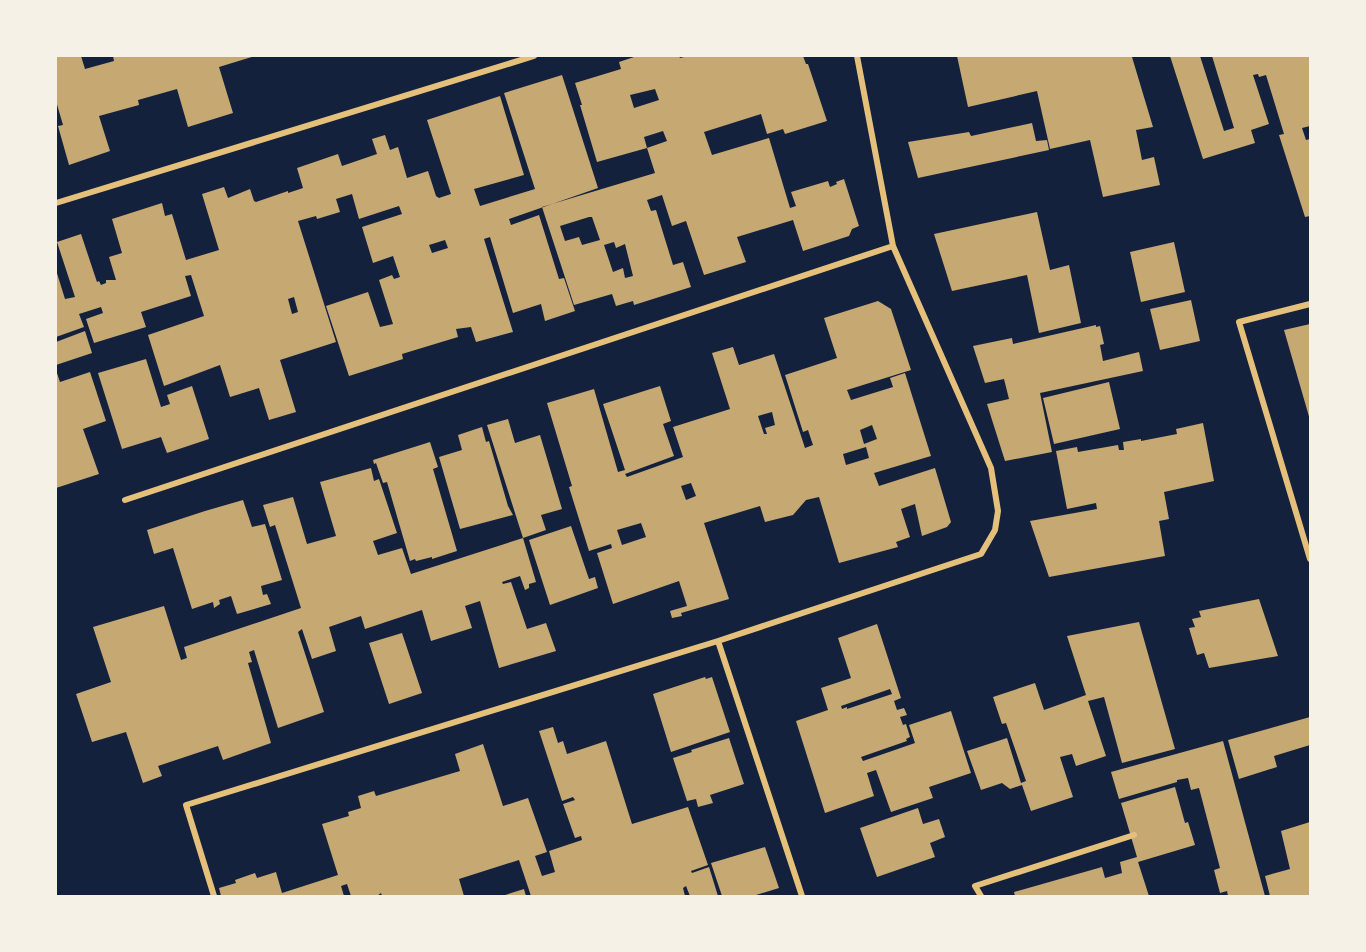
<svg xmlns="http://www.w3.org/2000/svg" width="1366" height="952" font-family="Jost,sans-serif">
<rect width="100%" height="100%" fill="#14213d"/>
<!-- building -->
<path fill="#c6a872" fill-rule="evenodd" d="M56,56H81L85,69L114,61L113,56H255L219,67L233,113L188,127L177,89L138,100L139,105L99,116L110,151L69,165L58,126L63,125L56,101Z
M637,56H679L680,58L688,56H803L806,64H808L827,121L785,134L783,129L767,134L761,114L704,132L712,155L769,138L790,208L796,206L791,192L828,181L830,187L837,184L836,182L844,179L859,226L852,229L849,236L803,251L793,220L737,237L746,262L704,275L686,221L672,226L662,195L647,200L651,211L656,210L673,265L683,262L691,287L634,305L633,301L616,306L612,294L574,305L542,207L655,173L647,148L667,141L663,131L644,137L647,148L597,162L580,105H582L575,83L621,69L619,62ZM655,89L659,100L634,108L630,95ZM589,217H592L600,240L582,245L579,237L565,241L560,226ZM614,242L616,248L625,244L633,276L625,278L623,268L613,272L604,245Z
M957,56L1132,57L1153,127L1136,130L1142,160L1154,157L1160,185L1103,197L1090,140L1050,149L1037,91L968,107Z
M1170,56H1200L1224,131L1234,128L1212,56H1310V126L1302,128L1306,140L1310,139V216L1305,217L1279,135L1284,134L1266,75L1259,77L1258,74L1253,75L1269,124L1251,130L1255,143L1203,159Z
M562,75L598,188L509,219L511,225L539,215L559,279L564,278L575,311L545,321L541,304L513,313L490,237L484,239L513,332L476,342L471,327L456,329L458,337L402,354L403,359L349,376L326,306L368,292L380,327L393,324L379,280L392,275L394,279L400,277L393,256L373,263L362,227L402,214L399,206L359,219L352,194L336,199L340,212L317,219L316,216L298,221L336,342L280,360L296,412L269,420L259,388L230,397L220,365L164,386L148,335L204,316L191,275L185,276L191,296L141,312L146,327L94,343L86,319L103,313L101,307L79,314L84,327L56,337V270L65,299L75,297L57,242L81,234L97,282L99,281L101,285L106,283V280H116L109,257L122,253L112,219L162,203L165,216L172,214L186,260L219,250L202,194L224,187L228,198L250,189L254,201L256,202L288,191V193L303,188L297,168L338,154L342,166L377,154L372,139L385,135L390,150L398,147L407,178L428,171L436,196L439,198L451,194L427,120L500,96L524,175L474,189L480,206L535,189L504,93ZM445,240L448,248L432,253L429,245ZM294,297L298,312L292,314L288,299Z
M1032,123L1036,141L1047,140L1049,150L918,178L908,142L969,132L971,136Z
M1037,212L1050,270L1069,265L1081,323L1039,333L1027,275L952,291L934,234Z
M1174,242L1185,292L1141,302L1130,252Z
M1191,300L1200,341L1160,350L1150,309Z
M878,301L891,309L911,370L847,390L851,400L893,387L890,378L905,373L931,456L874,473L879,486L935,468L951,522L947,527L922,536L915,504L901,509L910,537L896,542L898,547L839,563L819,497L806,500L793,515L765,522L760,506L704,523L729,599L681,613L682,616L672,618L670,611L687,606L679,581L613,604L597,553L612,548L611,544L589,551L569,487L572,486L547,403L594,389L618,472L625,470L603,404L660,386L671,421L663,424L674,456L625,474L627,477L683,457L673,427L730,409L712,353L733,347L739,365L774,354L805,448L813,445L808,430L803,432L785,375L837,358L824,318ZM772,412L775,425L765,428L767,434H764L758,416ZM872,425L877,439L864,444L860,430ZM866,447L869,458L846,465L843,454ZM691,483L696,496L686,500L681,486ZM641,523L646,537L622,545L617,530Z
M1310,324V420L1284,330Z
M1096,325V327L1100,326L1104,344L1100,345L1103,361L1139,352L1143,371L1040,393L1052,452L1005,461L987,404L1009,399L1004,379L985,383L973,346L1012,338L1013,344Z
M85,331L92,353L56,365V342Z
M146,359L161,407L170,404L167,395L192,386L209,439L167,453L161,437L122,449L98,373Z
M56,370L60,382L90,372L106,421L83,429L99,474L56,488Z
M1109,382L1120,429L1054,444L1043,398Z
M508,419L515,443L540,435L562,509L541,515L546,530L523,538L536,582L529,584V588L525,590L520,576L502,582L503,584L511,582L527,629L546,623L556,651L499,668L480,601L465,606L472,628L431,641L422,610L365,629L361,616L329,627L336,651L312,659L302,629L298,632L324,712L278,728L254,650L249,652L252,662L248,663L271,743L223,760L218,746L158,766L162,776L143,783L126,732L92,742L76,694L111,682L93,627L164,606L181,660L187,658L184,647L301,608L275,525L270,527L263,505L293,497L307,544L336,536L320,482L371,468L374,481L379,479L397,533L373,541L378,555L402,548L411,574L523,538L487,425Z
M1203,423L1214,481L1164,492L1169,519L1159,521L1165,556L1049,577L1030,521L1097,509L1096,503L1067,509L1056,451L1077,447L1078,452L1118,445L1119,450H1124L1123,442L1141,439V441L1177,434L1176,429Z
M482,427L486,442L489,441L508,506L513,515L460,529L439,457L462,450L458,435Z
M430,442L438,467L433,469L457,551L432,559V557L416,561L415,559L410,561L387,482L383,483L376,463L374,464L373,460Z
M243,500L252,527L265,524L282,580L261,586L263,595L267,594L271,604L237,614L231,596L219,600L220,604L214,608L213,602L192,609L173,548L154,554L147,530L205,511Z
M571,526L589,579L595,577L598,588L550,605L529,540Z
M1259,599L1278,656L1209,668L1204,653L1197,655L1189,628L1195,627L1192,619L1201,617L1199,611Z
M1139,622L1175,749L1122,763L1104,697L1088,701L1106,756L1076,766L1072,754L1060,757L1073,797L1031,811L1022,785L1010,789L1002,783L981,790L967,751L1007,738L1021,783L1026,781L1006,723L1002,724L993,697L1035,683L1044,710L1086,695L1067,636Z
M877,624L901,698L894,701L897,710L904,708L907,715L900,717L903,725L906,724L910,737L906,739L907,741L861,757L863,761L915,743L909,725L951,711L971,773L929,787L933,798L891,812L876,770L867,773L874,796L825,813L796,721L828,710L821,688L851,678L838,638ZM890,689L892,694L847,709V707L842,709L841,706Z
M402,633L422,693L389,704L369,643Z
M705,677L706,679L712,677L730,732L671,752L653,694Z
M1310,717V745L1274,756L1277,767L1239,779L1228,740Z
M553,727L558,743L563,741L567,754L606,741L632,824L688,807L708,865L691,871L692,873L709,867L718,896H690L686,886L683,888L685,896H531L519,860L459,879L464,896H382L381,893L377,896H351L347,884L341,886L344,896H221L219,888L236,883L235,880L255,873L257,878L276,872L282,893L338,875L322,824L349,816L348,812L361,808L358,796L374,791L376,796L460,771L455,754L483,744L503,806L528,798L547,852L535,856L542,876L555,872L549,851L582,840L581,836L575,838L563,804L575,800L573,797L562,801L539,731Z
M729,738L744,784L710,795L713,803L698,807L696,799L687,801L673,758L692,752L691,750Z
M1223,741L1265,896H1228L1227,891L1220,893L1214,870L1220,868L1199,788L1191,790L1188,778L1177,780V782L1119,799L1111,772Z
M1175,787L1185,823L1188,822L1195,845L1138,862L1149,896H1015L1014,892L1102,867L1105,878L1122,873L1120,862L1137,857L1121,803Z
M918,808L923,824L939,819L945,837L930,843L935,857L877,877L860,828Z
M1310,822V896H1270L1265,876L1290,869L1281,831Z
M765,847L779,888L753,896H722L711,863Z
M524,889L526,896H502Z"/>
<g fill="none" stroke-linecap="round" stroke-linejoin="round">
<!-- minor -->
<path stroke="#e5c07b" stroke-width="6" d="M56,203L534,56
M1310,304L1239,322L1310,559
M125,500L893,246
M718,641L802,896
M214,896L186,805L718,641L981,554L995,530L998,511L991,468L893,246L857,56
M981,896L975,886L1134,835"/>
</g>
<!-- border -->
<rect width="1366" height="952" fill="none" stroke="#f6f1e7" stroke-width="114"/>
</svg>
